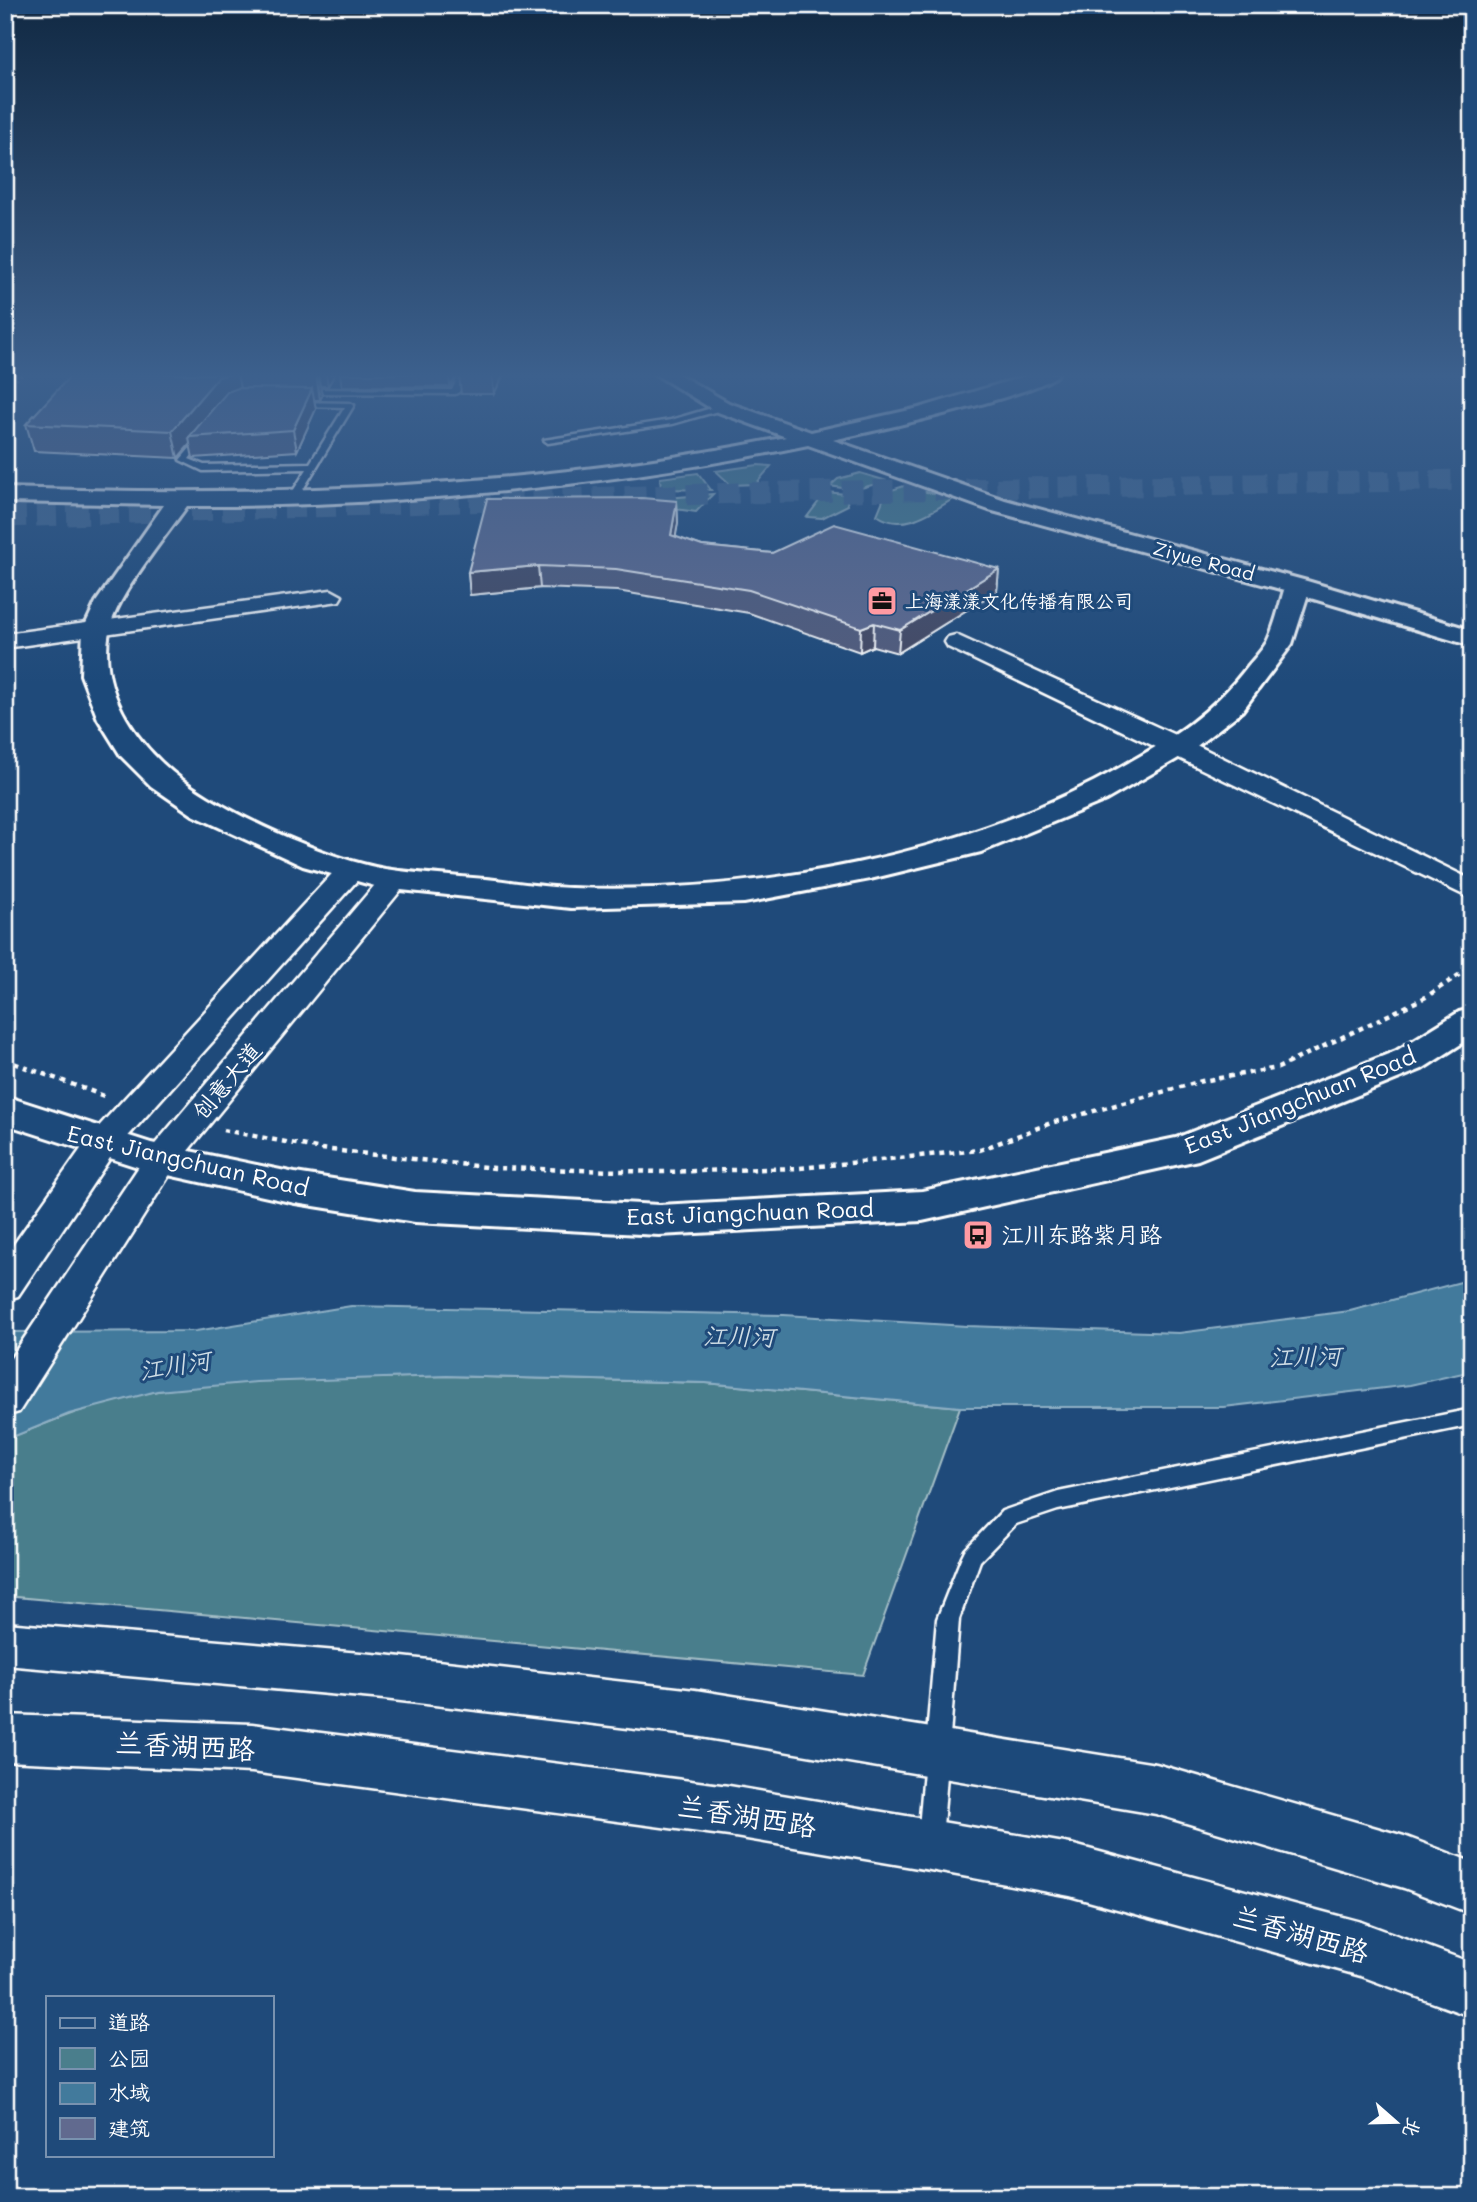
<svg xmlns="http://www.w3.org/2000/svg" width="1477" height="2202" font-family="Mali,'LXGW WenKai TC',sans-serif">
<rect width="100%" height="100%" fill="#1f4a7a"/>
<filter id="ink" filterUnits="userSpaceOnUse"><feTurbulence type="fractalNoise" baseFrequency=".0143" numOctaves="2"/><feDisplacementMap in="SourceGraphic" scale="14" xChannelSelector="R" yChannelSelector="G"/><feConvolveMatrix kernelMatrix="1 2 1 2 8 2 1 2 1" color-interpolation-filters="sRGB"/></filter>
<g filter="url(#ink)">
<!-- green -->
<path fill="#4a7e8c" stroke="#a4bec6" stroke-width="2" d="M758,465L771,466L756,484L731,485L716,471Z
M698,473L711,490L661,489L660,478Z
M860,473L887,481L854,490L830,486L838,479Z
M904,486L953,499C930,513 902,533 877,515L883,500L876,495Z
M826,492L845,494L848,505L822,518L807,517Z
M713,494L696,512L669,508L668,498Z
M447,1376L706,1383L960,1407L863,1675L5,1596V1440C54,1420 105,1399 158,1391C253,1377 352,1379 447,1376Z"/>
<!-- water -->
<path fill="#427a9c" stroke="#8eafc4" stroke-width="2" d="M1472,1279V1371L1410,1385L1224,1407H960L706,1383L447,1376L256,1382L157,1391L69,1414L5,1440V1332L196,1331L351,1306L784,1315L967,1326L1179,1333L1350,1311Z"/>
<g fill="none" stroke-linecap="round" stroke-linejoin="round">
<!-- trunk-tunnel -->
<path stroke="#41658e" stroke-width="21" stroke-dasharray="21 10" stroke-linecap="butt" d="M5,517L738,493L1472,480"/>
<!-- service casing -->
<g stroke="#fff" stroke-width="5">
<path id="service" d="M460,374H468L459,392L455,394L300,393L296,391L300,389L452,390Z
M292,402L350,403L354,405L296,501L288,499L307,469L203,471L180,460L203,433L207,436L189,459L204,465L310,463L345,407L295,406Z
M722,405L725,409L672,424L548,443L544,440L671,420Z
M1472,1409V1425L1058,1510L1016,1524L980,1561L959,1619L942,1840L938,1848L930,1852L922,1848L918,1840L937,1619L962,1556L965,1550L1002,1511L1058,1492Z"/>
</g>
<!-- minor casing -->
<g stroke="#fff" stroke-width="5">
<path id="minor" d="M331,590L342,596L339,601L5,648V634Z
M956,635L1188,741L1472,880V899L948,647L945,642L948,637Z
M351,862L361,864L365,870L361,876L114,1152L18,1296L5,1300V1257L90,1136L341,864Z
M395,871L405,873L409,879L405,885L174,1168L19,1412L5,1416V1367L150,1150L385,873Z
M5,1623L384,1655L695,1690L1156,1764L1404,1836L1472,1862V1914L1404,1888L1156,1814L695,1736L384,1699L5,1665Z
M5,1715L252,1724L729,1786L930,1820L1070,1844L1361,1922L1472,1963V2017L1361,1976L1070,1896L930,1870L729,1836L252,1772L5,1761Z"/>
</g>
<!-- tertiary casing -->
<g stroke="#fff" stroke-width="6">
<path id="tertiary" d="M655,374H678L729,403L811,432L919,408L1033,374H1058C1040,395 869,432 833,440L1005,500L1307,581L1472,630V646L1307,597L1292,644L1242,711L1189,752L1106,800L981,852L870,879L744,903L571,908L382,888L303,866L193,815L151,786L121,756L98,719L81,675L83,630L96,602L164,505L5,502V488C267,497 529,489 786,437L715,411ZM808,445L989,510L1284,590C1279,607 1275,626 1267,642C1262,650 1254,659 1248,666C1211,714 1173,738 1121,767C963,856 752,895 571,888C543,887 514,882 486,879C452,876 418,874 385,869C326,858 241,820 192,787C142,753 97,695 109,631C116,596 165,537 187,506C395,507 604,487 808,445Z"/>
</g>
<!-- secondary casing -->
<g stroke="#fff" stroke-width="6">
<path id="secondary" d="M1472,1009V1037L1422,1069L1198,1160L922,1221L659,1235L415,1222L295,1203L150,1171L5,1124V1096L151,1143L295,1173L415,1192L659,1205L922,1191L1176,1138L1396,1051L1459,1012Z"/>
</g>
<!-- path-far1 -->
<path stroke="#fff" stroke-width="2.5" stroke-dasharray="2.5 2.5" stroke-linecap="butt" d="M5,390L23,374"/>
<!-- path -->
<path stroke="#fff" stroke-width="4.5" stroke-dasharray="5 5" stroke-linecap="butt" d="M5,1060L107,1097
M223,1130L322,1149L494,1168L663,1172L800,1168L980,1150L1051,1123L1202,1081L1278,1068L1426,997L1472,966"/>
<!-- service -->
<use href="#service" fill="#1f4a7a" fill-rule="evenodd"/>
<!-- minor -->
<use href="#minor" fill="#1f4a7a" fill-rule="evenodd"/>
<!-- tertiary -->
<use href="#tertiary" fill="#1f4a7a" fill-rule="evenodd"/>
<!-- secondary -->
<use href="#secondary" fill="#1f4a7a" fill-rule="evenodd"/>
</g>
<!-- wall -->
<path fill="#535b7b" stroke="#fff" stroke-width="2" d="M72,374H335L328,386H320L322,396L320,400H314L316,409L297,451L193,458L190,444L178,458L34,451L26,424Z
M340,374H457L450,387L342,386Z
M459,374H504L494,394H461Z
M677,501L678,523L675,537L702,546L772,553L999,569L997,591L898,653L873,646L860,652L749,613L617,591L540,588L470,595L468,572Z"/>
<!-- shaded-wall -->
<path fill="#444a64" stroke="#fff" stroke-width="2" d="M230,374H237L242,398L189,437L190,444L178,458L172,431L218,377Z
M316,374H318L322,396L320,400Z
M326,374H335L328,386Z
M449,374H457L450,387Z
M492,374H504L494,394Z
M312,389L316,409L297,451L293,430Z
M677,501L678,523L672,558L671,535Z
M538,566L540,588L470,595L468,572Z
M999,569L997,591L898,653L900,630Z
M874,623L873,646L860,652L861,628Z"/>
<!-- building -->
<path fill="#616a8f" stroke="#fff" stroke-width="2" d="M72,374H230L218,377L172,431L26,424Z
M238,388L312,389L293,430L189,437L227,392Z
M642,498L677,501L671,535L702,546L772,553L834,524L999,569L900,630L874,623L861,628L749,590L616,569L538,566L468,572L487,499Z"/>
</g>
<!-- sky -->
<linearGradient id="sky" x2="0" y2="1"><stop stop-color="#112943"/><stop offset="0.55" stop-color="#3c608d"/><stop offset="1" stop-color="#3c608d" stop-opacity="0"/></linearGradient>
<rect width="1477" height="683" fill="url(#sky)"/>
<!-- icons -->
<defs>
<g id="office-square" transform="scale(1.575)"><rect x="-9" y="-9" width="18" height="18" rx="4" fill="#ff9aa2" stroke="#1f4a7a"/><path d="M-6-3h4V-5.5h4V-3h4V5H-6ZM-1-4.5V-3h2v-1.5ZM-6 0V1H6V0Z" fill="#111"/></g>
<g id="bus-square" transform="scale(1.575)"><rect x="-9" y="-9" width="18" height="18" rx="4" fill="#ff9aa2" stroke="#1f4a7a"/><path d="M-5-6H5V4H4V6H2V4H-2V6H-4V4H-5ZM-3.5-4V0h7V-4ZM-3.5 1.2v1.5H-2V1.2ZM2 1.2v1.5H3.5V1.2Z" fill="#111"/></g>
</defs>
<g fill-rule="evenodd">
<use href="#office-square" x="882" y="601"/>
<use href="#bus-square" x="978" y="1235"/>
</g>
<g text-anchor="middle" stroke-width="6" stroke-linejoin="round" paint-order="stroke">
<!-- far-street labels -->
<g font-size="19" fill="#fff" stroke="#1f4a7a">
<text transform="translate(1204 561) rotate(15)" y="7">Ziyue Road</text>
</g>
<!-- far-poi labels -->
<g font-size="19" fill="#fff" stroke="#1f4a7a" text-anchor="start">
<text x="905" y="608">上海漾漾文化传播有限公司</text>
</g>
<!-- street labels -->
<g font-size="23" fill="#fff" stroke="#1f4a7a">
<text transform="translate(227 1081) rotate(-50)" y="8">创意大道</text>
<text transform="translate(1300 1101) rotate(-22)" y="8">East Jiangchuan Road</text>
<text transform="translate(188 1161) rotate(13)" y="8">East Jiangchuan Road</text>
<text transform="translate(750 1213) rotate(-2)" y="8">East Jiangchuan Road</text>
</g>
<!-- poi labels -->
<g font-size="23" fill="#fff" stroke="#1f4a7a" text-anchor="start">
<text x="1001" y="1243">江川东路紫月路</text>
</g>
<!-- water labels -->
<g font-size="24" font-style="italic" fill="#d0dee6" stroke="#1f4a7a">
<text transform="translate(739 1337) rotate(1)" y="8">江川河</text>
<text transform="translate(1305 1357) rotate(-1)" y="8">江川河</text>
<text transform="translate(175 1366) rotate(-9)" y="8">江川河</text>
</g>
<!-- near-street labels -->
<g font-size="28" fill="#fff" stroke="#1f4a7a">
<text transform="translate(185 1746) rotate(3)" y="10">兰香湖西路</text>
<text transform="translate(747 1816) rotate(9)" y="10">兰香湖西路</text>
<text transform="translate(1301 1934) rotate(16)" y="10">兰香湖西路</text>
</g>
</g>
<!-- margin -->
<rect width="1477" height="2202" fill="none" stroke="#1f4a7a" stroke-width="28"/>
<rect x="14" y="14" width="1449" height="2174" fill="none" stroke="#fff" stroke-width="2.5" filter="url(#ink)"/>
<!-- legend -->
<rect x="46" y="1996" width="228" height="161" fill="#1f4a7a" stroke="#7992af" stroke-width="2"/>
<rect x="60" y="2018" width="35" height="10" fill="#1f4a7a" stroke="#7992af" stroke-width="2"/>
<text x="108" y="2030" font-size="21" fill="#ffffff">道路</text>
<rect x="60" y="2048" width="35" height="21" fill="#4a7e8c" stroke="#7992af" stroke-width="2"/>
<text x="108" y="2066" font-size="21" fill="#ffffff">公园</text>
<rect x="60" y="2083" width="35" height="21" fill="#427a9c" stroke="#7992af" stroke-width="2"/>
<text x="108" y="2100" font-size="21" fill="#ffffff">水域</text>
<rect x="60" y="2118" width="35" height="21" fill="#616a8f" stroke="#7992af" stroke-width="2"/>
<text x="108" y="2136" font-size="21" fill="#ffffff">建筑</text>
<!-- north arrow -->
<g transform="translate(1396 2122) rotate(110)" stroke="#1f4a7a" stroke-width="5" paint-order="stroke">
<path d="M0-5L12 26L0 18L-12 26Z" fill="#ffffff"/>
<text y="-10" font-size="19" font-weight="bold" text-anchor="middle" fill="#ffffff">北</text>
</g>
</svg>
